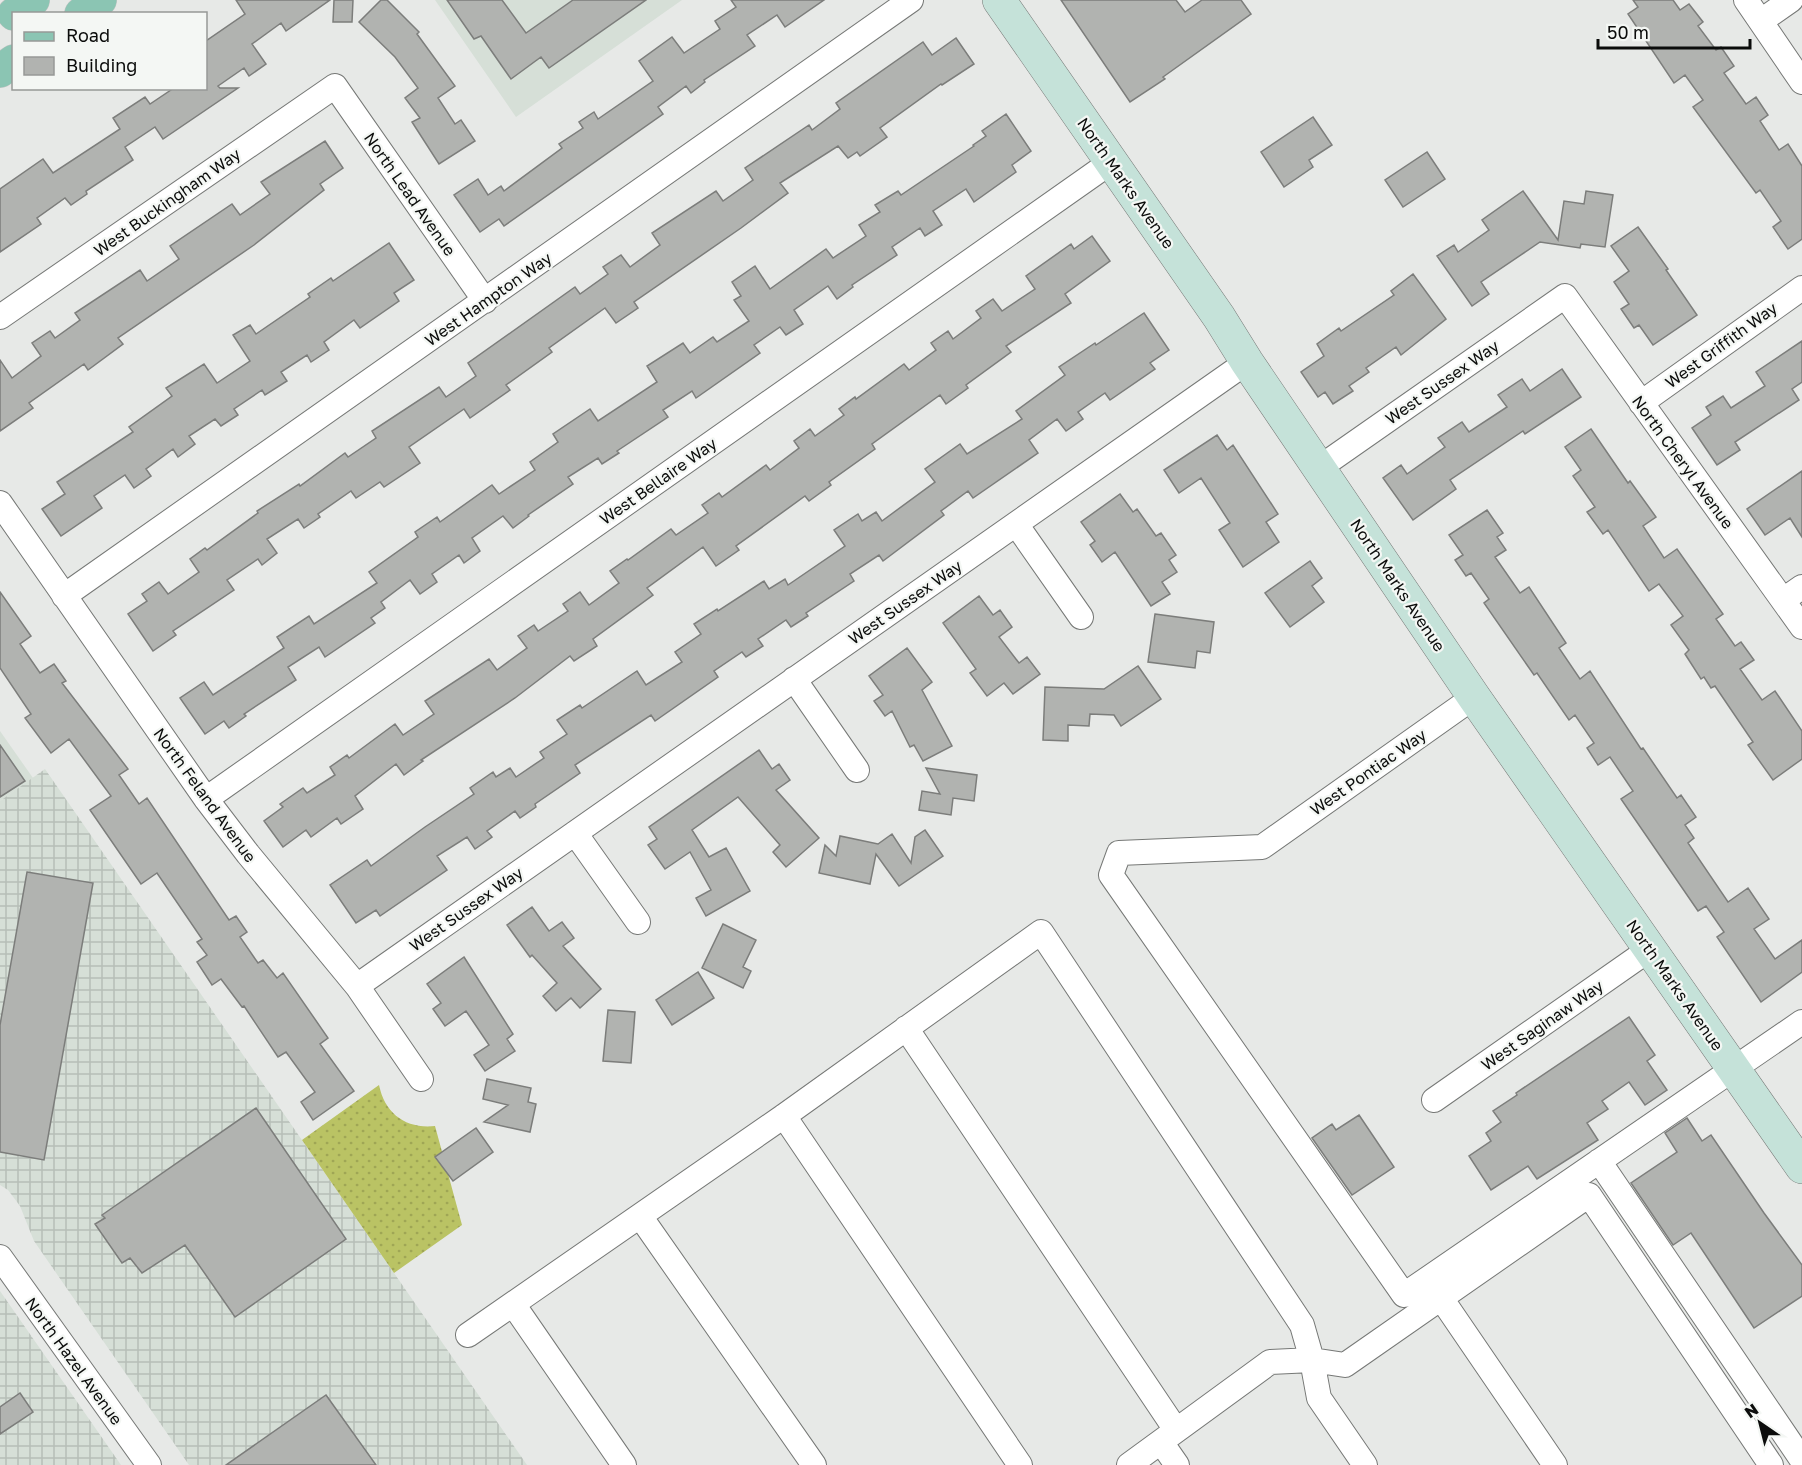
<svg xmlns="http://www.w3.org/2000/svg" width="1802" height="1465" font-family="'Golos Text',sans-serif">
<defs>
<pattern id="industrial-grid" width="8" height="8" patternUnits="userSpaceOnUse" patternTransform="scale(1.5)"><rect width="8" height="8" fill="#d6dfd7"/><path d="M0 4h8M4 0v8" fill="none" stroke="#b6beb7"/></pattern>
<pattern id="grass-dots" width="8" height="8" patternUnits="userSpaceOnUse" patternTransform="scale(1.5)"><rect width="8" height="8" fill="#bac364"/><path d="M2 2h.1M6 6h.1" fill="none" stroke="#9fa655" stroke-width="1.8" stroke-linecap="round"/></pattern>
</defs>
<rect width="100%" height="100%" fill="#e7e9e7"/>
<!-- built -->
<path fill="#d6dfd7" d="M435,0H682L516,117Z
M0,731L33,778L0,801Z"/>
<!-- industrial -->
<path fill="url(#industrial-grid)" d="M45,769L527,1465H189L34,1241L20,1206L8,1190L0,1185V801Z
M0,1291L121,1465H0Z"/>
<!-- grass -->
<path fill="url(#grass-dots)" d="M379,1085C385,1114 406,1129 435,1126L462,1225L394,1273L302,1140Z"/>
<!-- building -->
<path fill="#b1b3b0" stroke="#7c7d7b" stroke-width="1.5" d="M236,0H330L286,31L281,23L252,44L266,64L249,76L244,68L218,86L220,88H238L163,139L155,127L125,147L133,160L86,191L87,194L71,205L65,198L37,218L41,224L0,252V189L43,159L53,173L120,129L113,118L145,97L150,104L174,88H206V41L245,14Z
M334,0H353L352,22H333Z
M381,0H387L419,32L417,34L455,86L438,98L455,124L461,120L475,141L439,164L412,122L420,118L405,98L418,88L395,57L359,22Z
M447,0H502L526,33L573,0H646L549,68L541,57L511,79L481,36L474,39Z
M731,0H824L785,27L777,15L747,35L755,46L704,80L705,82L691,93L686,86L658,107L663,114L504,226L499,219L480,232L454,195L478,179L488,195L501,186L504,191L562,148L559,144L583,128L579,122L594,112L598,119L653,81L639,61L672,37L684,53L720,29L715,21L736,7Z
M1061,0H1176L1185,12L1202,0H1241L1251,14L1163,77L1165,79L1130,102Z
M1633,0H1673L1680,10L1689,4L1703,22L1698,26L1716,50L1721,47L1734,66L1724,73L1746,104L1756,97L1768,115L1760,121L1779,150L1788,144L1802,166V239L1788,249L1773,227L1781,221L1760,190L1756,193L1693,107L1703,100L1685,75L1674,83L1628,14L1638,7Z
M956,38L974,64L942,85L941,84L880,128L887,137L860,156L857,152L848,158L838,146L780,183L788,193L741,228L634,302L638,308L616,323L605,308L549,348L552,352L506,385L510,390L470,418L464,409L409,447L420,463L384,487L380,482L356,498L351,491L318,514L320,517L304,528L298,519L267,539L277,553L262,565L258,559L227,580L234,590L173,631L176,635L153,651L128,614L147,601L142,594L159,582L168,594L199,572L190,559L205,548L207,550L258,513L257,511L299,484L300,486L345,453L348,457L376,438L372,431L439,387L446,397L476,376L468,363L575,287L580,294L608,274L603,267L621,255L630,267L660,245L652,233L716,191L723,201L753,180L745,168L809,125L812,130L840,109L836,103L923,42L932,55Z
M1006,114L1031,151L1012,165L1016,172L974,202L966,189L933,211L942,225L925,236L920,228L892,247L897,255L852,285L853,287L837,299L828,286L794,310L803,324L786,335L780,327L754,345L760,353L696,398L692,391L663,410L668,417L617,451L619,453L602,464L598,458L568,477L573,484L528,515L529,516L513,528L503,516L472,538L480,551L464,563L459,555L432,574L437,582L420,594L410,580L381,602L385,608L371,618L375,623L325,657L319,647L288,667L296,680L244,714L246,716L229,728L224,721L205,734L180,698L204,682L213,695L284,648L277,637L309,616L314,624L377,583L369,572L418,537L415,532L437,517L440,522L492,485L499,494L535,470L530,462L558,442L553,434L590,409L598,421L657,382L647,366L683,343L690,353L713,337L717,342L749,321L734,300L741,296L732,282L755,266L770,289L826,249L833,258L866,236L859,225L880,212L875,205L898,191L901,195L974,146L973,145L986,136L982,131Z
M1313,117L1332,145L1309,160L1313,167L1284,187L1261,152Z
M325,141L343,168L320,184L324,190L254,245L118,338L123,344L88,370L84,364L29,403L33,408L0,431V360L12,378L41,356L32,343L50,331L55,338L80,320L75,313L140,270L147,281L179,259L170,246L232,204L240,215L270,194L261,182Z
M1427,152L1445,179L1403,207L1385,180Z
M1523,191L1558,240L1564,201L1584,204L1586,191L1613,195L1605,247L1581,244L1580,248L1540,242L1481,282L1489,294L1472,306L1437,256L1454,245L1458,252L1489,230L1482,220Z
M1638,227L1668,269L1666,270L1697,315L1653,345L1639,325L1634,328L1621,309L1629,304L1614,282L1629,271L1611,246Z
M1092,236L1110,261L1065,294L1071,303L1006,346L1011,352L966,385L968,388L946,404L940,395L872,444L875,449L829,482L831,485L809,501L805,496L736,546L739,550L716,566L703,547L647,588L653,595L593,639L597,646L574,661L570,656L515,698L421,760L423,761L404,775L396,764L355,796L363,809L341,824L337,818L311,837L306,830L283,847L264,821L283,807L280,804L303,788L307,793L335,775L330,767L347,755L349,758L395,724L403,735L434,714L425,701L489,659L497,670L527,648L518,636L534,625L538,631L568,611L563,604L580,592L589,605L619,583L610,571L627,559L628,560L671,529L676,535L708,513L702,505L719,493L722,497L766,465L770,470L799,448L794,441L810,429L815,436L844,415L839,409L855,397L856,399L904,364L909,370L936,350L931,343L948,331L953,339L981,318L976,311L993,299L1002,311L1035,289L1026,276L1071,244L1074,249Z
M389,243L414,280L394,293L399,301L360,328L354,320L324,342L329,350L311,362L307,355L281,372L287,381L265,395L262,390L234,409L238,415L221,426L215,419L189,436L195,444L178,457L173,449L146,469L151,476L134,488L125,475L94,496L102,508L61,536L42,509L65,494L57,482L133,432L129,427L172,396L166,388L204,364L217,383L250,361L233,335L250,325L256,334L310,297L308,294L331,278L333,281Z
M1413,274L1446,319L1401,355L1396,347L1366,368L1369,372L1349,386L1353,391L1333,404L1325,392L1318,397L1301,372L1324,356L1317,344L1339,328L1341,331L1394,295L1391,291Z
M1144,313L1169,350L1150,363L1155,369L1110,400L1105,393L1078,412L1083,419L1066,431L1057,419L1029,440L1038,453L973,498L968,491L941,511L944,515L883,561L879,555L850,574L854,581L806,613L808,616L791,627L786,620L758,639L763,646L746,657L742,652L714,671L718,677L655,721L651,715L575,765L580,773L535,804L536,807L520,818L515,811L487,831L492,837L475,849L467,837L437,856L447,870L380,916L376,910L356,923L330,885L367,860L371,866L425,827L474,794L470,788L493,772L496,777L510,768L516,777L544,758L540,752L567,734L557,720L580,705L582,708L637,671L646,685L682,662L675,652L701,634L694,624L717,609L718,611L764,581L769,589L785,579L788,585L845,546L834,530L858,514L862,521L876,512L882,521L935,482L925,469L960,444L967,454L1022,419L1016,411L1065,375L1059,367L1095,343L1096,345Z
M1802,341V382L1792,389L1799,400L1735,442L1740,450L1717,465L1692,428L1711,415L1706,407L1723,396L1731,408L1765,386L1756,372Z
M1562,369L1581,397L1525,434L1523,431L1450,480L1456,489L1413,520L1383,478L1401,465L1407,474L1445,447L1438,438L1462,422L1469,432L1507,407L1498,395L1522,379L1530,391Z
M1591,429L1628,483L1630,481L1656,517L1643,526L1664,558L1677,549L1723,614L1716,619L1735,646L1741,642L1754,660L1740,669L1762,700L1775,691L1802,731V759L1773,780L1748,745L1753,742L1715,686L1711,688L1704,677L1701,679L1685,654L1689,650L1671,625L1683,616L1659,584L1649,591L1608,530L1603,534L1587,512L1595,507L1573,476L1581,470L1565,447Z
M1217,435L1227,450L1233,445L1278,514L1266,522L1279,542L1243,567L1219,530L1230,523L1201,478L1179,493L1164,470Z
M1802,471V537L1790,518L1765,535L1747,509Z
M1120,494L1133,512L1137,509L1156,536L1161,533L1176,555L1169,560L1177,572L1162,582L1170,594L1151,606L1115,552L1102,562L1090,545L1095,541L1081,522Z
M1487,510L1503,533L1497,537L1506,550L1495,557L1520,593L1529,587L1566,643L1559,648L1580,679L1590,671L1641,749L1643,748L1677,798L1681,795L1696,817L1685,825L1694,838L1688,843L1728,902L1748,888L1769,919L1754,929L1775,959L1802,940V972L1761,1002L1717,937L1724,932L1706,906L1698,911L1621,799L1633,791L1610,757L1598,765L1587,748L1594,743L1575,715L1569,720L1537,673L1534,675L1484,603L1489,599L1471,573L1466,576L1455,560L1463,555L1449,535Z
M1310,561L1322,578L1312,586L1324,602L1290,627L1265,593Z
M0,592L31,636L20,644L40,673L54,664L66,681L62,683L128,769L119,775L139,804L147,798L229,920L236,916L247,932L240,937L258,963L263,960L277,978L283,973L328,1038L320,1044L354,1091L313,1120L301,1102L315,1092L286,1052L278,1057L244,1006L242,1007L221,979L212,985L197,962L207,955L197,942L202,939L157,873L141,884L90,810L111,796L69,739L51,753L25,718L31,714L0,668Z
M979,596L993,615L1000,610L1012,627L999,637L1019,663L1027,657L1040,674L1013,694L1004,683L987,696L970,673L976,669L943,623Z
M1155,614L1214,622L1210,653L1197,651L1195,668L1148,662Z
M907,648L932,682L922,690L952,746L923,761L914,745L910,747L892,711L885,716L874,701L883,695L869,676Z
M1138,666L1161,699L1121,726L1114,715L1090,714L1089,726L1068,725V741L1043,740L1045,687L1104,689Z
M0,745L25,781L0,797Z
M759,750L772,769L779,764L790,780L776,790L819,838L786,867L773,852L780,845L738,797L692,830L709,857L726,848L750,891L706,916L696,898L711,890L690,852L665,869L648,845L657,839L649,827Z
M926,768L977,775L974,801L953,798L951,815L919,810L922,791L940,794Z
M925,830L943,856L899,886L876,854L870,884L819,873L825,845L836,856L840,836L878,844L892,834L911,863L915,837Z
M27,872L93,883L44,1160L0,1152V1025Z
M532,907L549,931L562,922L574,938L563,946L601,989L580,1008L571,998L556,1011L543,996L557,983L532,955L530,957L507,925Z
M723,924L756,940L743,967L751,971L743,988L702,968Z
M464,957L513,1034L507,1039L515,1051L485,1071L474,1055L489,1045L466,1011L445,1026L433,1009L441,1003L427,984Z
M698,972L714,998L672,1025L656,1000Z
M608,1010L635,1012L631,1063L603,1061Z
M1629,1017L1655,1055L1647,1061L1667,1090L1645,1105L1629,1082L1602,1101L1608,1109L1587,1123L1598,1140L1537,1179L1528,1166L1491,1190L1469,1156L1491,1141L1486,1133L1501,1122L1493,1111L1517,1095L1516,1093Z
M487,1079L531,1088L528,1102L536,1104L530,1132L484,1122L508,1105L483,1099Z
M256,1108L346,1239L235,1317L185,1245L142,1273L130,1258L122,1263L95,1224L105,1218L102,1215Z
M1359,1115L1394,1167L1352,1195L1312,1138L1332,1124L1336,1130Z
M1687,1118L1702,1141L1711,1135L1764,1213L1802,1265V1296L1754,1328L1691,1233L1673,1245L1631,1183L1677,1152L1665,1133Z
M476,1128L493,1152L453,1181L435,1157Z
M20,1393L33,1412L0,1434V1407Z
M326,1395L376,1465H226Z"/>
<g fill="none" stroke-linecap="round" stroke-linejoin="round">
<!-- minor casing -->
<g stroke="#767876" stroke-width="26">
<path id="minor" d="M1746,0L1802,82
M1761,21L1791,0
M0,317L335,86L485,301
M1641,403L1802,288
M1319,468L1565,296L1802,627
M0,503L206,799L248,854L357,986L421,1079
M1016,524L1081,617
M64,596L911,0
M1783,600L1802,587
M794,679L857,770
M1474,697L1262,847L1119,853L1111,875L1404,1295L1802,1022
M206,799L1111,162
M575,833L638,922
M357,986L1247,362
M906,1028L1176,1430
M1434,1100L1650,949
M784,1116L1020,1465
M1599,1161L1802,1460
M640,1216L814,1465
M0,1257L149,1465
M1441,1298L1555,1465
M513,1304L624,1465
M468,1335L784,1116L1041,932L1302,1325L1312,1360L1319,1398L1365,1465
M1161,1442L1177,1465
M1129,1465L1270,1362L1312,1360L1345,1365L1589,1195L1771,1465"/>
</g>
<!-- secondary casing -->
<g stroke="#767876" stroke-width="34">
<path id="secondary" d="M999,0L1219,317L1247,362L1474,697L1802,1167"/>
</g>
<!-- primary casing -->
<g stroke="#c4c5c4" stroke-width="34">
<path id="primary" d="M14,14L33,0
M81,14L100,0
M0,71L14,61"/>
</g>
<!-- minor -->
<use href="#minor" stroke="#fff" stroke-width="24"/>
<!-- secondary -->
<use href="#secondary" stroke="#c5e2d9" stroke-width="33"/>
<!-- primary -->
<use href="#primary" stroke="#8bc5b3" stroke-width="33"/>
</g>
<g text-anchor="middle" stroke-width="4.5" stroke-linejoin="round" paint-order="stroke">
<!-- street labels -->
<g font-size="16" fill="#0b0c0b" stroke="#f4f7f4">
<text transform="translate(1126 183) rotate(55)" y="6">North Marks Avenue</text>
<text transform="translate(410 194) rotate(55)" y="6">North Lead Avenue</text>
<text transform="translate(167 202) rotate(-35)" y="6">West Buckingham Way</text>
<text transform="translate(488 299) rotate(-35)" y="6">West Hampton Way</text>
<text transform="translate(1721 345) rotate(-36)" y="6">West Griffith Way</text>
<text transform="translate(1442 382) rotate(-35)" y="6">West Sussex Way</text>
<text transform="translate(1683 462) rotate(54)" y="6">North Cheryl Avenue</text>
<text transform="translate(658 481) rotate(-35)" y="6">West Bellaire Way</text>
<text transform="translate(1398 585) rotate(56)" y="6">North Marks Avenue</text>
<text transform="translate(905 602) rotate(-35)" y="6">West Sussex Way</text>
<text transform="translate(1368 772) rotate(-35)" y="6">West Pontiac Way</text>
<text transform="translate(205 795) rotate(54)" y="6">North Feland Avenue</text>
<text transform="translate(466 909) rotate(-35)" y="6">West Sussex Way</text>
<text transform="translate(1675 985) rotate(55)" y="6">North Marks Avenue</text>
<text transform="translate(1542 1025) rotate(-35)" y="6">West Saginaw Way</text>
<text transform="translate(74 1361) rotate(54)" y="6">North Hazel Avenue</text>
</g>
</g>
<!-- legend -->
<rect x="12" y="12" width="195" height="78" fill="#f4f7f4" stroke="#979997" stroke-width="1.5"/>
<rect x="24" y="32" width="30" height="9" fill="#8bc5b3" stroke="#979997" stroke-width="1.5"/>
<text x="66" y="42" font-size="18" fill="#0b0c0b">Road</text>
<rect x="24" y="57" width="30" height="18" fill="#b1b3b0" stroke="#979997" stroke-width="1.5"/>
<text x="66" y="72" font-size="18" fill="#0b0c0b">Building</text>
<!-- north arrow -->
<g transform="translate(1760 1423) rotate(325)" stroke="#f4f7f4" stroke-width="4.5" paint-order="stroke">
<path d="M0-4.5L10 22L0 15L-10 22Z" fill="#0b0c0b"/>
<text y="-9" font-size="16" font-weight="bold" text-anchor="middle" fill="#0b0c0b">N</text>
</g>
<!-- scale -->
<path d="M1598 39v9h152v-9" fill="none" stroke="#0b0c0b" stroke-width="3"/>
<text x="1607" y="39" font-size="18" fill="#0b0c0b" stroke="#f4f7f4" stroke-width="4.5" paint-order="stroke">50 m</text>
</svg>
